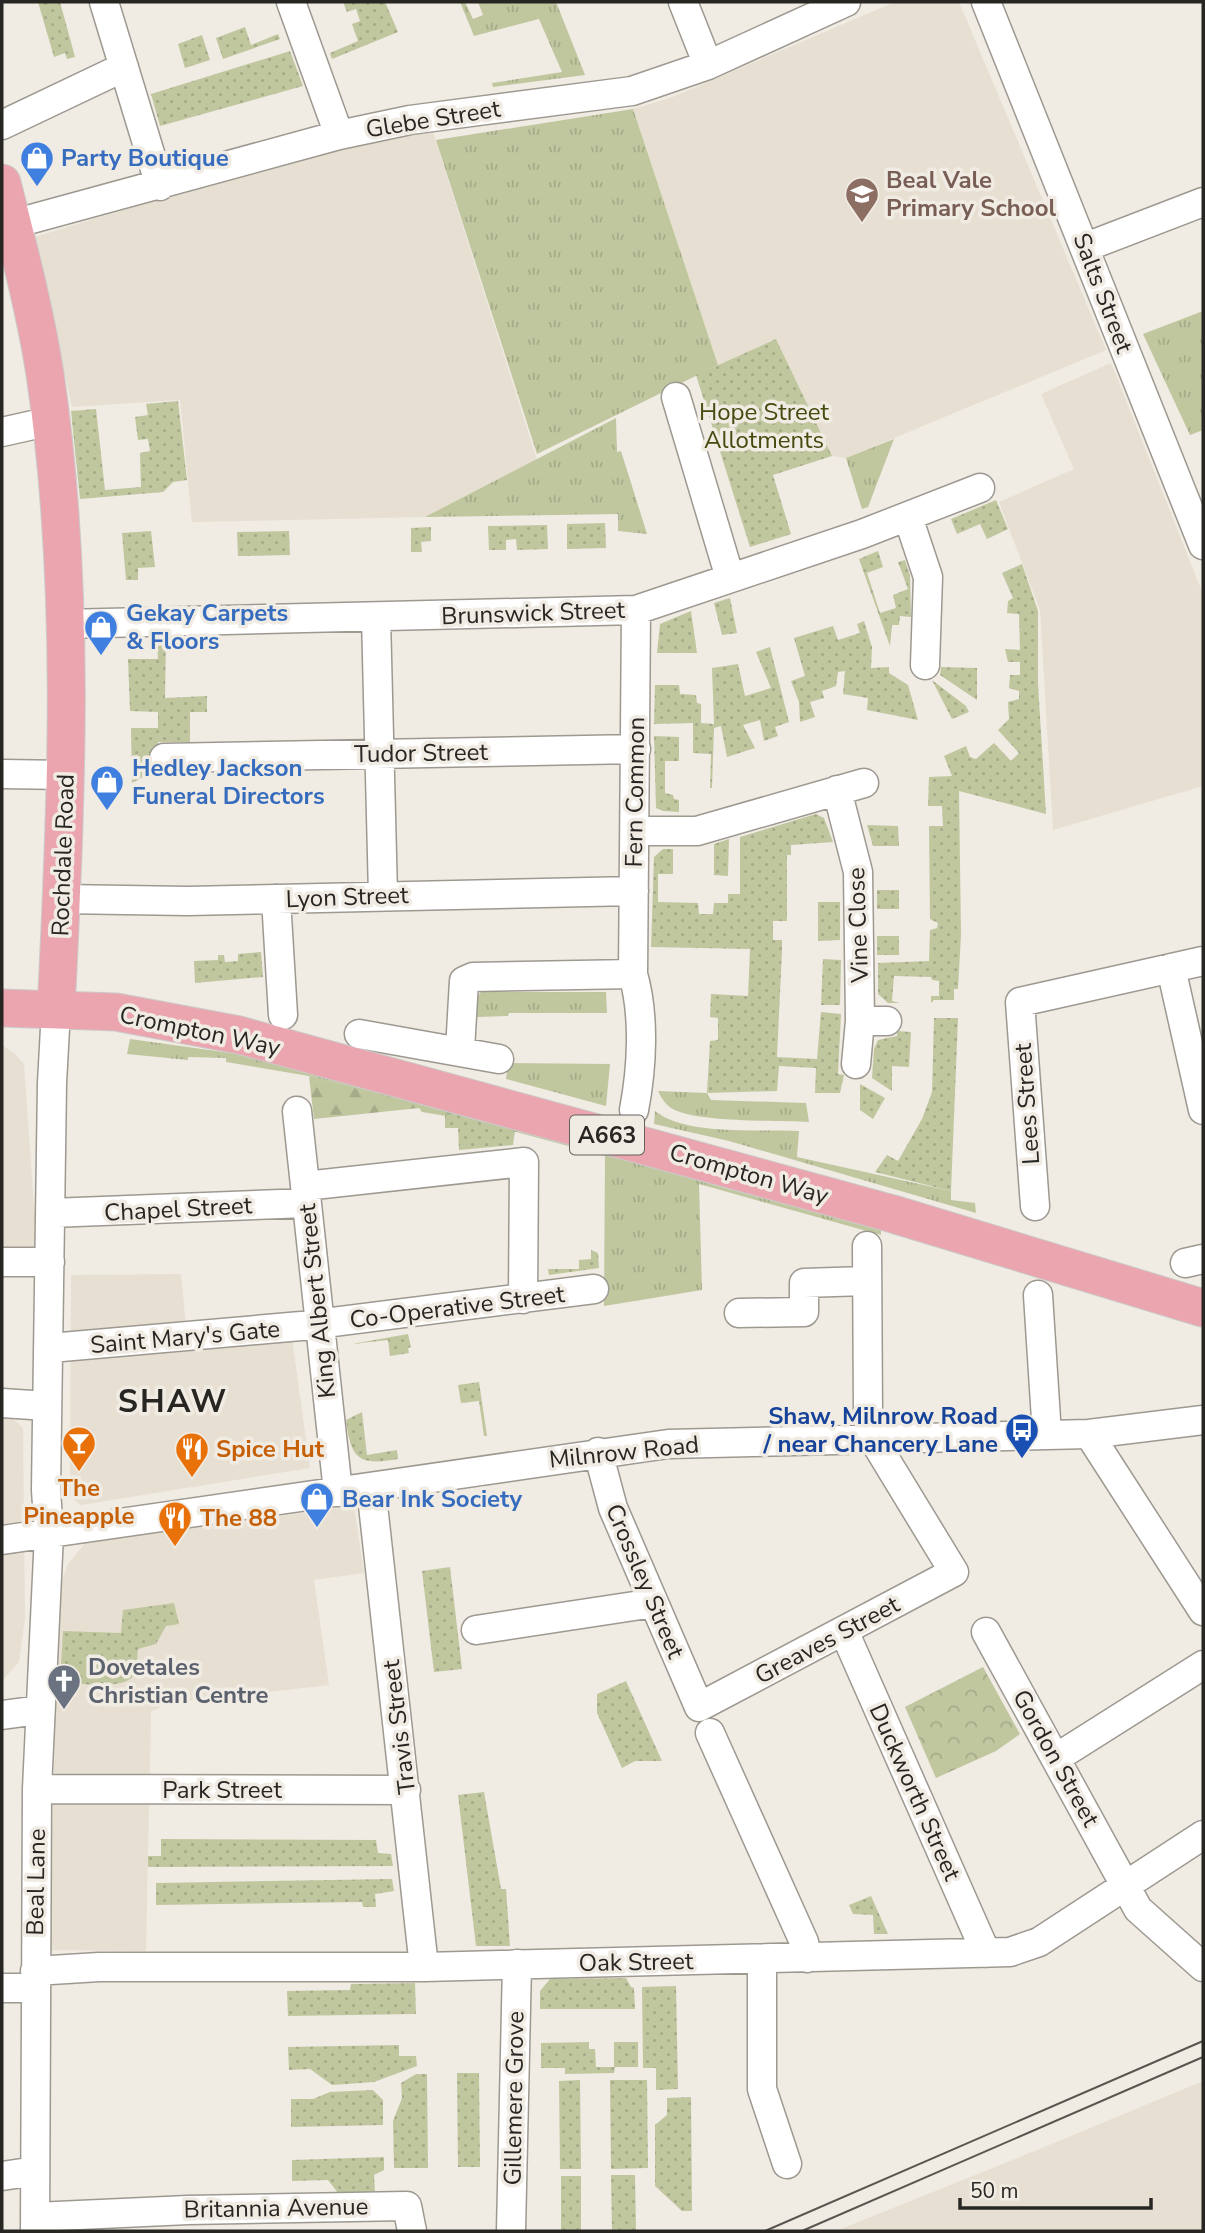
<svg xmlns="http://www.w3.org/2000/svg" width="1205" height="2233" font-family="'Nunito Sans',sans-serif">
<defs>
<pattern id="grass-tufts" width="24" height="20" patternUnits="userSpaceOnUse" patternTransform="scale(1.75)"><rect width="24" height="20" fill="#c0c79f"/><path d="M3 7l-1-3M5 7V3M7 7l1-3M15 17l-1-3M17 17v-4M19 17l1-3" fill="none" stroke="#a5ab89"/></pattern>
<pattern id="forest-firs" width="22" height="20" patternUnits="userSpaceOnUse" patternTransform="scale(1.75)"><rect width="22" height="20" fill="#c0c79f"/><path d="M5 1l3.5 6h-7zM16 11l3.5 6h-7z" fill="#a5ab89"/></pattern>
<pattern id="park-crowns" width="20" height="18" patternUnits="userSpaceOnUse" patternTransform="scale(1.75)"><rect width="20" height="18" fill="#c0c79f"/><path d="M2 6a3 3 0 1 1 6 0M12 15a3 3 0 1 1 6 0" fill="none" stroke="#a5ab89"/></pattern>
<pattern id="garden-dots" width="8" height="8" patternUnits="userSpaceOnUse" patternTransform="scale(1.75)"><rect width="8" height="8" fill="#c0c79f"/><path d="M2 2h.1M6 6h.1" fill="none" stroke="#a5ab89" stroke-width="1.8" stroke-linecap="round"/></pattern>
</defs>
<rect width="100%" height="100%" fill="#f0ebe3"/>
<!-- built -->
<path fill="#e7dfd1" d="M895,2H959L1106,350L846,458L832,456L776,339L718,365L633,109L670,98Z
M433,132L537,460L425,517L192,522L180,400L72,407L35,237L337,144Z
M1111,363L1203,594V786L1053,830L1040,610L999,502L1074,469L1041,394Z
M2,1045L14,1053L24,1064L37,1250L2,1251Z
M181,1274L188,1347L292,1338L310,1468L81,1505L70,1497L71,1275Z
M2,1417L12,1418L23,1428L25,1618L19,1662L2,1681Z
M354,1506L364,1573L314,1580L329,1685L168,1703L151,1712L146,1951L49,1950L58,1618L61,1583L68,1564L85,1543Z
M1203,2081V2231H836L1042,2148Z"/>
<!-- grass -->
<path fill="url(#grass-tufts)" d="M460,2H465L473,19L483,15L478,2H556L585,75L493,87L492,83L562,72L539,19L474,36Z
M633,109L718,365L537,454L436,140Z
M1203,311V430L1190,435L1143,334Z
M616,418L617,452L621,451L647,534L618,531V514L425,517Z
M894,439L868,507L862,509L846,458Z
M481,992H606L607,1013H509L508,1016L477,1017L478,996Z
M130,1039L266,1058L881,1225V1235L699,1184L702,1290L604,1306L605,1156L309,1076L226,1062V1058L188,1057V1060L127,1054Z
M508,1063L610,1064L606,1106L506,1079Z
M658,1091L707,1093L711,1100L806,1103L809,1122C778,1120 694,1123 671,1108C665,1104 661,1097 658,1091Z
M655,1111C686,1136 759,1129 799,1131L797,1157L951,1191V1200L975,1203L976,1213L729,1141L654,1124Z"/>
<!-- forest -->
<path fill="url(#forest-firs)" d="M309,1076L454,1114L452,1117L422,1112L419,1108L314,1119Z"/>
<!-- park -->
<path fill="url(#park-crowns)" d="M983,1667L1020,1734L996,1751L936,1778L905,1707Z"/>
<!-- garden -->
<path fill="url(#garden-dots)" d="M38,2H60L75,57L67,59L65,53L54,57Z
M343,2H385L398,32L332,59L330,53L358,41L352,24L360,21L356,9L347,12Z
M245,27L251,45L278,34L280,39L223,59L216,38Z
M202,35L210,60L185,68L178,44Z
M290,51L303,86L160,126L151,94Z
M776,339L832,456L773,475L791,534L750,547L696,375Z
M178,401L187,480L173,482L163,492L80,499L71,411L96,409L105,490L141,487L140,453L150,451L148,439L138,440L135,417L148,415L146,404Z
M996,500L1008,529L987,539L980,524L957,534L951,519Z
M605,523L606,548L567,549V524Z
M547,525L548,549L517,550L516,539L506,540V550H489L488,526Z
M431,527V541L421,542L422,552H411V528Z
M151,531L155,567L138,568V580H126L122,533Z
M289,531L290,555L238,556L237,532Z
M878,551L883,567L867,573L880,613L896,608L893,595L908,589L898,562L905,560L910,575L911,617L900,616L899,625H892L890,646L859,559Z
M1022,564L1038,611V684L1046,814L959,791L961,935L958,989H954V1000H934L931,1003V996H939V981L932,980L931,977L894,976L892,1001L900,1003H888L878,994V963L929,961L930,930L937,928L938,923L930,919L929,826H943L942,806H928L929,777L952,776L944,756L966,746L970,757L976,759L994,743L1011,761L1019,753L998,730L1009,719L1008,702L1019,699V691L1009,688L1010,675H1020V662H1008L1005,649L1020,650L1019,614L1007,613L1008,601L1013,598L1002,573Z
M730,598L737,633L722,635L714,603Z
M691,611L697,653H657L660,624Z
M864,621L872,647L871,668L889,667V673L908,685L918,720L867,710L868,698L843,694L845,671L838,672L836,686L822,691L824,698L810,702L815,717L800,722L799,702L791,681L805,676L794,638L833,626L838,640L860,633L857,624Z
M157,639H166L165,698L207,696V712H190V742H158V769L132,783L131,728H158V712L130,711L128,659H158Z
M770,647L789,722L775,727L778,736L764,741L760,720L743,725L755,748L727,757L721,726L714,728L712,788H710L711,754L693,753V723L654,724L655,685H679L680,694L696,695L697,703L701,704V723L714,724L712,668L738,664L745,696L771,688L756,652Z
M941,667L977,668V700L940,675Z
M932,680L966,706L969,712L952,719Z
M654,736L679,737V761H665V793L673,795L674,799L679,800V812L663,811L656,808Z
M816,814L824,818L833,842L791,845V855H787V921H773V940H782V950L777,1057L817,1059L821,1012L841,1014L838,1074L844,1075L840,1093H815L816,1068L779,1066L777,1091L707,1093L710,1041L718,1040V1018L710,1017L711,994L748,996L750,949L651,947L654,857L663,849H673V874H658V902L698,903L699,914H713L714,903H728V894H740V837Z
M867,825L898,826L899,846H873Z
M729,839L728,876L714,875V844Z
M877,890H899V909H877Z
M818,902H840V940L818,941Z
M877,936H899V955H877Z
M261,952L263,977L195,983L194,961L218,960V955H224L225,962L238,961V954Z
M823,959L841,960L840,1005H821Z
M934,1018H958L951,1191L875,1172L887,1155L898,1161L922,1119L932,1092Z
M897,1031L911,1032L909,1067L892,1066V1091L872,1078L874,1049L878,1040L897,1036Z
M860,1084L885,1098L873,1119L860,1110Z
M454,1114L515,1131L513,1145L459,1150L458,1128H445V1115Z
M591,1250L598,1253L599,1268L549,1275L548,1269H579V1260L591,1259Z
M408,1334L411,1347L408,1348L409,1353L390,1356L388,1340L352,1344Z
M479,1382L487,1436H484L479,1401L461,1403L458,1385Z
M362,1412L367,1455L397,1450L398,1459C358,1466 351,1459 346,1420Z
M450,1567L462,1669L434,1672L422,1571Z
M174,1603L179,1624L166,1626L156,1644L138,1649C137,1655 138,1665 136,1672C128,1692 78,1683 60,1682L63,1631L121,1633L123,1610Z
M626,1681L662,1761H635L622,1768L597,1713V1694Z
M484,1792L501,1889H506L510,1946H476L458,1795Z
M161,1839L376,1840L378,1853L391,1854L393,1866L148,1867V1856H161Z
M392,1879L394,1891L375,1894L376,1907H363L362,1902L156,1905V1883Z
M871,1896L888,1934H874L873,1915L853,1914L849,1905Z
M626,1978L631,1987L634,1988L635,2009H540V1991L550,1979Z
M415,1983L416,2014L288,2016L287,1991L350,1990L351,1984Z
M676,1986L678,2089L656,2090V2068H643L642,1987Z
M589,2042V2049H595L596,2067H614V2042H638V2067H615L614,2073L565,2074V2068H541V2043Z
M399,2045V2056H416L417,2066L374,2082L332,2085L310,2069L289,2070L288,2047Z
M457,2073H479L480,2167H458Z
M416,2074H427L428,2168H394L393,2121L402,2098L401,2083Z
M580,2080L581,2169H560L559,2081Z
M610,2080H647L648,2168L611,2169Z
M373,2090L383,2100V2125L291,2127V2099H313L330,2092Z
M691,2097L692,2211H682L655,2186V2125L667,2115V2098Z
M384,2157V2170L374,2175L375,2192L338,2193L328,2180L292,2181V2160Z
M611,2175H635L636,2231H612Z
M561,2176H581V2231H561Z"/>
<g fill="none" stroke-linecap="round" stroke-linejoin="round">
<!-- minor casing -->
<g stroke="#9d9991" stroke-width="31">
<path id="minor" d="M104,2L160,186
M291,2L339,135
M683,2L708,65
M986,2L1203,545
M2,125L124,67
M13,224L339,135L410,120L632,91L708,65L846,2
M1086,247L1203,202
M676,397L730,578
M2,432L51,421
M908,517L928,577L925,665
M376,617L383,895
M65,624L636,610L862,534L980,488
M164,758L636,749
M2,774L67,775
M837,790L858,872L860,1021L856,1064
M636,831H697L864,783
M61,899L188,901L634,891
M276,899L283,1015
M1171,968L1203,1110
M633,974C645,1016 642,1068 634,1110
M860,1021H887
M359,1034L499,1059
M460,1050L464,981L473,977L633,974L636,610
M297,1111L338,1492
M305,1186L524,1162L523,1299
M1035,1206L1020,1002L1203,961
M51,1213L306,1203
M2,1262H50
M1185,1263L1203,1259
M1038,1295L1047,1435
M739,1313L804,1312V1283L865,1281
M50,1348L301,1326L594,1289
M2,1403L47,1406
M1089,1434L1203,1611
M598,1452L613,1508L699,1707L954,1572L873,1439L868,1415L867,1246
M371,1487L424,1967
M2,1540L668,1444L1089,1434L1203,1420
M476,1630L654,1603
M844,1631L986,1953
M986,1632L1138,1909L1203,1967
M2,1715L39,1710
M710,1733L804,1942L807,1958
M1056,1758L1203,1665
M37,1789L406,1790
M762,1959V2089L787,2164
M35,1971L99,1967H424L1010,1952L1039,1942L1203,1835
M2,1988H35
M2,2176L35,2171
M35,2217L188,2210L407,2206L412,2231
M35,2231L37,1789L49,1534L46,1490L52,1083L56,1010
M511,2231L517,1964"/>
</g>
<!-- major casing -->
<g stroke="#cbcbca" stroke-width="39">
<path id="major" d="M2,183C18,246 35,310 45,374C76,585 67,798 56,1010
M2,1008L116,1012L239,1035L893,1214L1203,1308"/>
</g>
<!-- minor -->
<use href="#minor" stroke="#fff" stroke-width="28"/>
<!-- major -->
<use href="#major" stroke="#eaa5af" stroke-width="37"/>
<!-- tram -->
<path stroke="#595652" stroke-width="2" d="M765,2231L1203,2041
M802,2231L1203,2057"/>
</g>
<!-- icons -->
<defs>
<g id="shop-pin" transform="scale(1.75)"><path d="M0 17L-7.5 6A9.5 9.5 0 1 1 7.5 6Z" fill="#3f7fe0" stroke="#f0ebe3"/><path d="M-5-2.5h2.3a2.7 3.5 0 0 1 5.4 0H5L5.5 6h-11ZM-1.5-2.5h3a1.5 2.3 0 0 0-3 0Z" fill="#fff"/></g>
<g id="school-pin" transform="scale(1.75)"><path d="M0 17L-7.5 6A9.5 9.5 0 1 1 7.5 6Z" fill="#8d6e63" stroke="#f0ebe3"/><path d="M0-5L7-2L0 1L-7-2ZM-4 1L0 2.5L4 1V4Q0 6-4 4Z" fill="#fff"/></g>
<g id="bus-pin" transform="scale(1.75)"><path d="M0 17L-7.5 6A9.5 9.5 0 1 1 7.5 6Z" fill="#1a4fb4" stroke="#f0ebe3"/><path d="M-5-6H5V4H4V6H2V4H-2V6H-4V4H-5ZM-3.5-4V0h7V-4ZM-3.5 1.2v1.5H-2V1.2ZM2 1.2v1.5H3.5V1.2Z" fill="#fff"/></g>
<g id="bar-pin" transform="scale(1.75)"><path d="M0 17L-7.5 6A9.5 9.5 0 1 1 7.5 6Z" fill="#e8710a" stroke="#f0ebe3"/><path d="M-6-5H6L.8 .8V4.5H3.5V6h-7V4.5H-.8V.8Z" fill="#fff"/></g>
<g id="restaurant-pin" transform="scale(1.75)"><path d="M0 17L-7.5 6A9.5 9.5 0 1 1 7.5 6Z" fill="#e8710a" stroke="#f0ebe3"/><path d="M-5-6h1v4h1v-4h1v4h1v-4h1v5L-1.5 .5V6h-2V.5L-5-1ZM5-6V6H3V1.5H1.5Q1.5-4 5-6Z" fill="#fff"/></g>
<g id="church-pin" transform="scale(1.75)"><path d="M0 17L-7.5 6A9.5 9.5 0 1 1 7.5 6Z" fill="#6b7280" stroke="#f0ebe3"/><path d="M-1.2-6h2.4v3.5h3.3v2.4h-3.3V6h-2.4V-.1h-3.3v-2.4h3.3Z" fill="#fff"/></g>
</defs>
<g fill-rule="evenodd">
<use href="#shop-pin" x="37" y="158"/>
<use href="#school-pin" x="862" y="194"/>
<use href="#shop-pin" x="101" y="627"/>
<use href="#shop-pin" x="107" y="782"/>
<use href="#bus-pin" x="1022" y="1430"/>
<use href="#bar-pin" x="79" y="1443"/>
<use href="#restaurant-pin" x="192" y="1449"/>
<use href="#shop-pin" x="317" y="1499"/>
<use href="#restaurant-pin" x="175" y="1518"/>
<use href="#church-pin" x="64" y="1681"/>
</g>
<g text-anchor="middle" stroke-width="7" stroke-linejoin="round" paint-order="stroke">
<!-- shield labels -->
<rect fill="#f0ebe3" stroke="#64615d" stroke-width="2" x="570" y="1115.5" width="74" height="39" rx="5"/>
<g font-size="23" font-weight="bold" fill="#282623">
<text x="607" y="1143">A663</text>
</g>
<!-- street labels -->
<g font-size="24" fill="#282623" stroke="#f0ebe3">
<text transform="translate(433 119) rotate(-9)" y="8">Glebe Street</text>
<text transform="translate(1103 293) rotate(69)" y="8">Salts Street</text>
<text transform="translate(533 613) rotate(-2)" y="8">Brunswick Street</text>
<text transform="translate(421 753) rotate(-1)" y="8">Tudor Street</text>
<text transform="translate(635 792) rotate(-89)" y="8">Fern Common</text>
<text transform="translate(63 855) rotate(-88)" y="8">Rochdale Road</text>
<text transform="translate(347 897) rotate(-2)" y="8">Lyon Street</text>
<text transform="translate(858 925) rotate(-92)" y="8">Vine Close</text>
<text transform="translate(200 1031) rotate(12)" y="8">Crompton Way</text>
<text transform="translate(1027 1104) rotate(-94)" y="8">Lees Street</text>
<text transform="translate(749 1174) rotate(16)" y="8">Crompton Way</text>
<text transform="translate(178 1209) rotate(-3)" y="8">Chapel Street</text>
<text transform="translate(317 1301) rotate(-96)" y="8">King Albert Street</text>
<text transform="translate(457 1307) rotate(-7)" y="8">Co-Operative Street</text>
<text transform="translate(185 1337) rotate(-5)" y="8">Saint Mary's Gate</text>
<text transform="translate(624 1452) rotate(-6)" y="8">Milnrow Road</text>
<text transform="translate(645 1581) rotate(67)" y="8">Crossley Street</text>
<text transform="translate(827 1640) rotate(-28)" y="8">Greaves Street</text>
<text transform="translate(399 1727) rotate(-97)" y="8">Travis Street</text>
<text transform="translate(1056 1758) rotate(61)" y="8">Gordon Street</text>
<text x="222" y="1798">Park Street</text>
<text transform="translate(915 1792) rotate(66)" y="8">Duckworth Street</text>
<text transform="translate(36 1882) rotate(-89)" y="8">Beal Lane</text>
<text transform="translate(636 1962) rotate(-1)" y="8">Oak Street</text>
<text transform="translate(514 2098) rotate(-89)" y="8">Gillemere Grove</text>
<text transform="translate(276 2208) rotate(-1)" y="8">Britannia Avenue</text>
</g>
<!-- shop labels -->
<g font-size="24" font-weight="bold" fill="#366cbe" stroke="#f0ebe3" text-anchor="start">
<text x="61" y="166">Party Boutique</text>
<text x="126" y="621">Gekay Carpets<tspan x="126" dy="28">&amp; Floors</tspan></text>
<text x="132" y="776">Hedley Jackson<tspan x="132" dy="28">Funeral Directors</tspan></text>
<text x="342" y="1507">Bear Ink Society</text>
</g>
<!-- education labels -->
<g font-size="24" font-weight="bold" fill="#785e54" stroke="#f0ebe3" text-anchor="start">
<text x="886" y="188">Beal Vale<tspan x="886" dy="28">Primary School</tspan></text>
</g>
<!-- park labels -->
<g font-size="24" fill="#444b0f" stroke="#f0ebe3">
<text x="764" y="420">Hope Street<tspan x="764" dy="28">Allotments</tspan></text>
</g>
<!-- transit labels -->
<g font-size="24" font-weight="bold" fill="#164399" stroke="#f0ebe3" text-anchor="end">
<text x="998" y="1424">Shaw, Milnrow Road<tspan x="998" dy="28">/ near Chancery Lane</tspan></text>
</g>
<!-- food labels -->
<g font-size="24" font-weight="bold" fill="#c56008" stroke="#f0ebe3" text-anchor="start">
<text x="216" y="1457">Spice Hut</text>
<text x="79" y="1496" text-anchor="middle">The<tspan x="79" dy="28">Pineapple</tspan></text>
<text x="200" y="1526">The 88</text>
</g>
<!-- worship labels -->
<g font-size="24" font-weight="bold" fill="#5b616d" stroke="#f0ebe3" text-anchor="start">
<text x="88" y="1675">Dovetales<tspan x="88" dy="28">Christian Centre</tspan></text>
</g>
<!-- district labels -->
<g font-size="32" font-weight="bold" letter-spacing="2" fill="#282623" stroke="#f0ebe3">
<text x="173" y="1412">SHAW</text>
</g>
</g>
<!-- border -->
<rect width="1205" height="2233" fill="none" stroke="#282623" stroke-width="7"/>
<!-- scale -->
<path d="M960 2198v10h191v-10" fill="none" stroke="#282623" stroke-width="3.5"/>
<text x="970" y="2198" font-size="21" fill="#282623" stroke="#f0ebe3" stroke-width="5" paint-order="stroke">50 m</text>
</svg>
